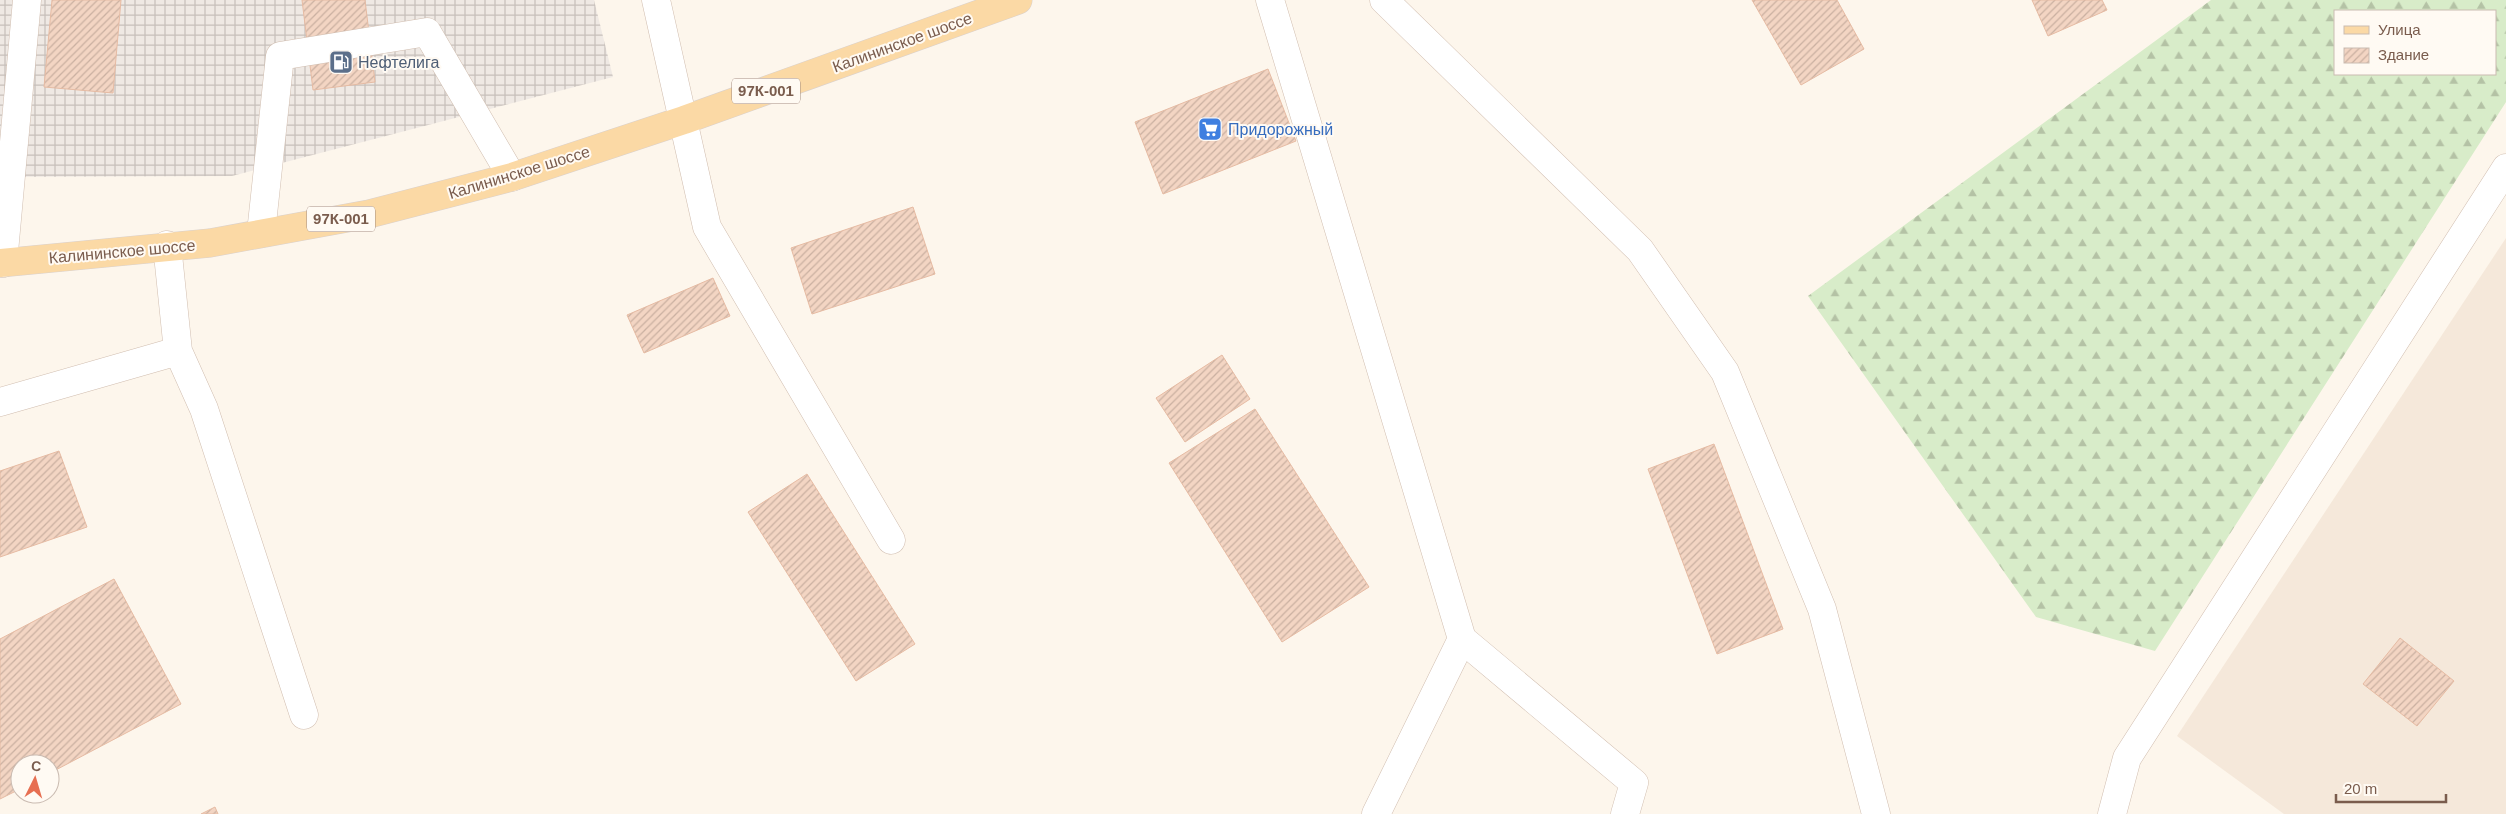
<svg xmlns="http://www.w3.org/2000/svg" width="2506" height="814" font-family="Arial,sans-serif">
<defs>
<pattern id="industrial-grid" width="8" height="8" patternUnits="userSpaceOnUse" patternTransform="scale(1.25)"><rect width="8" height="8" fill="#efe9e4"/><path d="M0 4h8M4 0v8" fill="none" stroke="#c7c0bb"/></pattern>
<pattern id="forest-firs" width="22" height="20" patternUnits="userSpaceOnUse" patternTransform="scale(1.25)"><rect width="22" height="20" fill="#d8ecc9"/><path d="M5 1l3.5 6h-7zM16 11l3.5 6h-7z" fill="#b4c2a5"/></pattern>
<pattern id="building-hatch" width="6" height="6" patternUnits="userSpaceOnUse" patternTransform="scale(1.25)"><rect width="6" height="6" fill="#f3d5c3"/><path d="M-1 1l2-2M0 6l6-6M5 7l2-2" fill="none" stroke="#cab0a1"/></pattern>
</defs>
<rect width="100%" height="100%" fill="#fdf6ec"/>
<!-- residential -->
<path fill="#f5e8da" d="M2506,238V814H2284L2177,736Z"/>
<!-- industrial -->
<path fill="url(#industrial-grid)" d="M0,0H594L613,77L232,176L0,177Z"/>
<!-- forest -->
<path fill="url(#forest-firs)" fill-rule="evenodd" d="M2211,0H2506V102L2155,651L2036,617L1808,296ZM2335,11H2495V74H2335Z"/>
<!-- building -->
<path fill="url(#building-hatch)" stroke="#e6bba3" d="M52,0H121L113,93L44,87Z
M302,0H365L375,82L313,90Z
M1752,0H1837L1864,49L1801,85Z
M2032,0H2102L2107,10L2048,36Z
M1268,69L1296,141L1163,194L1135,122Z
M913,207L935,274L812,314L791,248Z
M713,278L730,316L644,353L627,315Z
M1222,355L1250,399L1185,442L1156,398Z
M1255,409L1369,587L1282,642L1169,463Z
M1714,444L1783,629L1717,654L1648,469Z
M59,451L87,527L0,557V471Z
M807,474L915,644L856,681L748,512Z
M114,579L181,704L50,773V764H20V789L0,799V639Z
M2400,638L2454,681L2417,726L2363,684Z
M215,807L218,814H201Z"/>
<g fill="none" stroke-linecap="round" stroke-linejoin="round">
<!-- minor casing -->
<g stroke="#d1beb0" stroke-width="29">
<path id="minor" d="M656,0L707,227L891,540
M1270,0L1462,639L1634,783L1625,814
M1384,0L1640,250L1725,372L1822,609L1876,814
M261,233L280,56L427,32L512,177
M3,263L27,0
M178,351L204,409L304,715
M0,402L178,351L167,245
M1376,814L1462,639
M2112,814L2127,758L2506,168"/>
</g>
<!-- major casing -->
<g stroke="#dad1cd" stroke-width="29">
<path id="major" d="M0,263L210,243L369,214L512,177L684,120L1018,0"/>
</g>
<!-- minor -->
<use href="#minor" stroke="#fff" stroke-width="28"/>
<!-- major -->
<use href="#major" stroke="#fbd9a5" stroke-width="28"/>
</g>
<!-- icons -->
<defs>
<g id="fuel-square" transform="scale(1.25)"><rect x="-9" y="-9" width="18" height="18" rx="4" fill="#5c6f8a" stroke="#fffaf3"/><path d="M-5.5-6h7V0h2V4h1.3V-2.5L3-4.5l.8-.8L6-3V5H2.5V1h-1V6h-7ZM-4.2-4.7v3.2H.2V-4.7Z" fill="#fff"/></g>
<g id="supermarket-square" transform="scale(1.25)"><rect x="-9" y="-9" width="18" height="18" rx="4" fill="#3f7fe0" stroke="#fffaf3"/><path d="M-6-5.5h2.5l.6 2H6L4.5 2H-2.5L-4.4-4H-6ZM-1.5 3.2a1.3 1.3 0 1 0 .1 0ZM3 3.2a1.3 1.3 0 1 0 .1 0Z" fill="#fff"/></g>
</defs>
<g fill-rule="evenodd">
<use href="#fuel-square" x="341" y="62"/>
<use href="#supermarket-square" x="1210" y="129"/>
</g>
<g text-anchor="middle" stroke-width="4" stroke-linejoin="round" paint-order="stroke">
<!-- shield labels -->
<g fill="#fffaf3" stroke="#a28b7f" stroke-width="1">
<rect x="732" y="78.5" width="68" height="25" rx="4"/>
<rect x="307" y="206.5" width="68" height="25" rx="4"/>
</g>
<g font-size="15" font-weight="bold" fill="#7a5c4d">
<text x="766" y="96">97К-001</text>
<text x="341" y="224">97К-001</text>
</g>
<!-- street labels -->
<g font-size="16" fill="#7a5c4d" stroke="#fffaf3">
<text transform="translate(902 42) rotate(-20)" y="6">Калининское шоссе</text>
<text transform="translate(519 172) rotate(-17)" y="6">Калининское шоссе</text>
<text transform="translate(122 251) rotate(-5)" y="6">Калининское шоссе</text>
</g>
<!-- service labels -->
<g font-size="16" fill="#4e5e75" stroke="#fffaf3" text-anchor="start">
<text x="358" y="68">Нефтелига</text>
</g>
<!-- shop labels -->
<g font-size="16" fill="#366cbe" stroke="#fffaf3" text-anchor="start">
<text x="1228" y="135">Придорожный</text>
</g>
</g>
<!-- legend -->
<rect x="2334" y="10" width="162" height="65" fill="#fffaf3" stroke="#cabbb1"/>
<rect x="2344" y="26" width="25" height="8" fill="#fbd9a5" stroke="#cabbb1"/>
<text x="2378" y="35" font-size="15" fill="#7a5c4d">Улица</text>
<rect x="2344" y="48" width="25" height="15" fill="url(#building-hatch)" stroke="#cabbb1"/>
<text x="2378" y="60" font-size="15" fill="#7a5c4d">Здание</text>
<!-- north arrow -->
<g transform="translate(35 779) rotate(5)"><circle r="24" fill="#fffaf3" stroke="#cabbb1"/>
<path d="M0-4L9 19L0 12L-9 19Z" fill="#e76f51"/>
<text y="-8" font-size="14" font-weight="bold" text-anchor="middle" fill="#7a5c4d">С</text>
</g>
<!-- scale -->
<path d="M2336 794v8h110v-8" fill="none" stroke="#7a5c4d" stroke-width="2.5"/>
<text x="2344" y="794" font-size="15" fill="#7a5c4d" stroke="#fffaf3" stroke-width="4" paint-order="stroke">20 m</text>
</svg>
